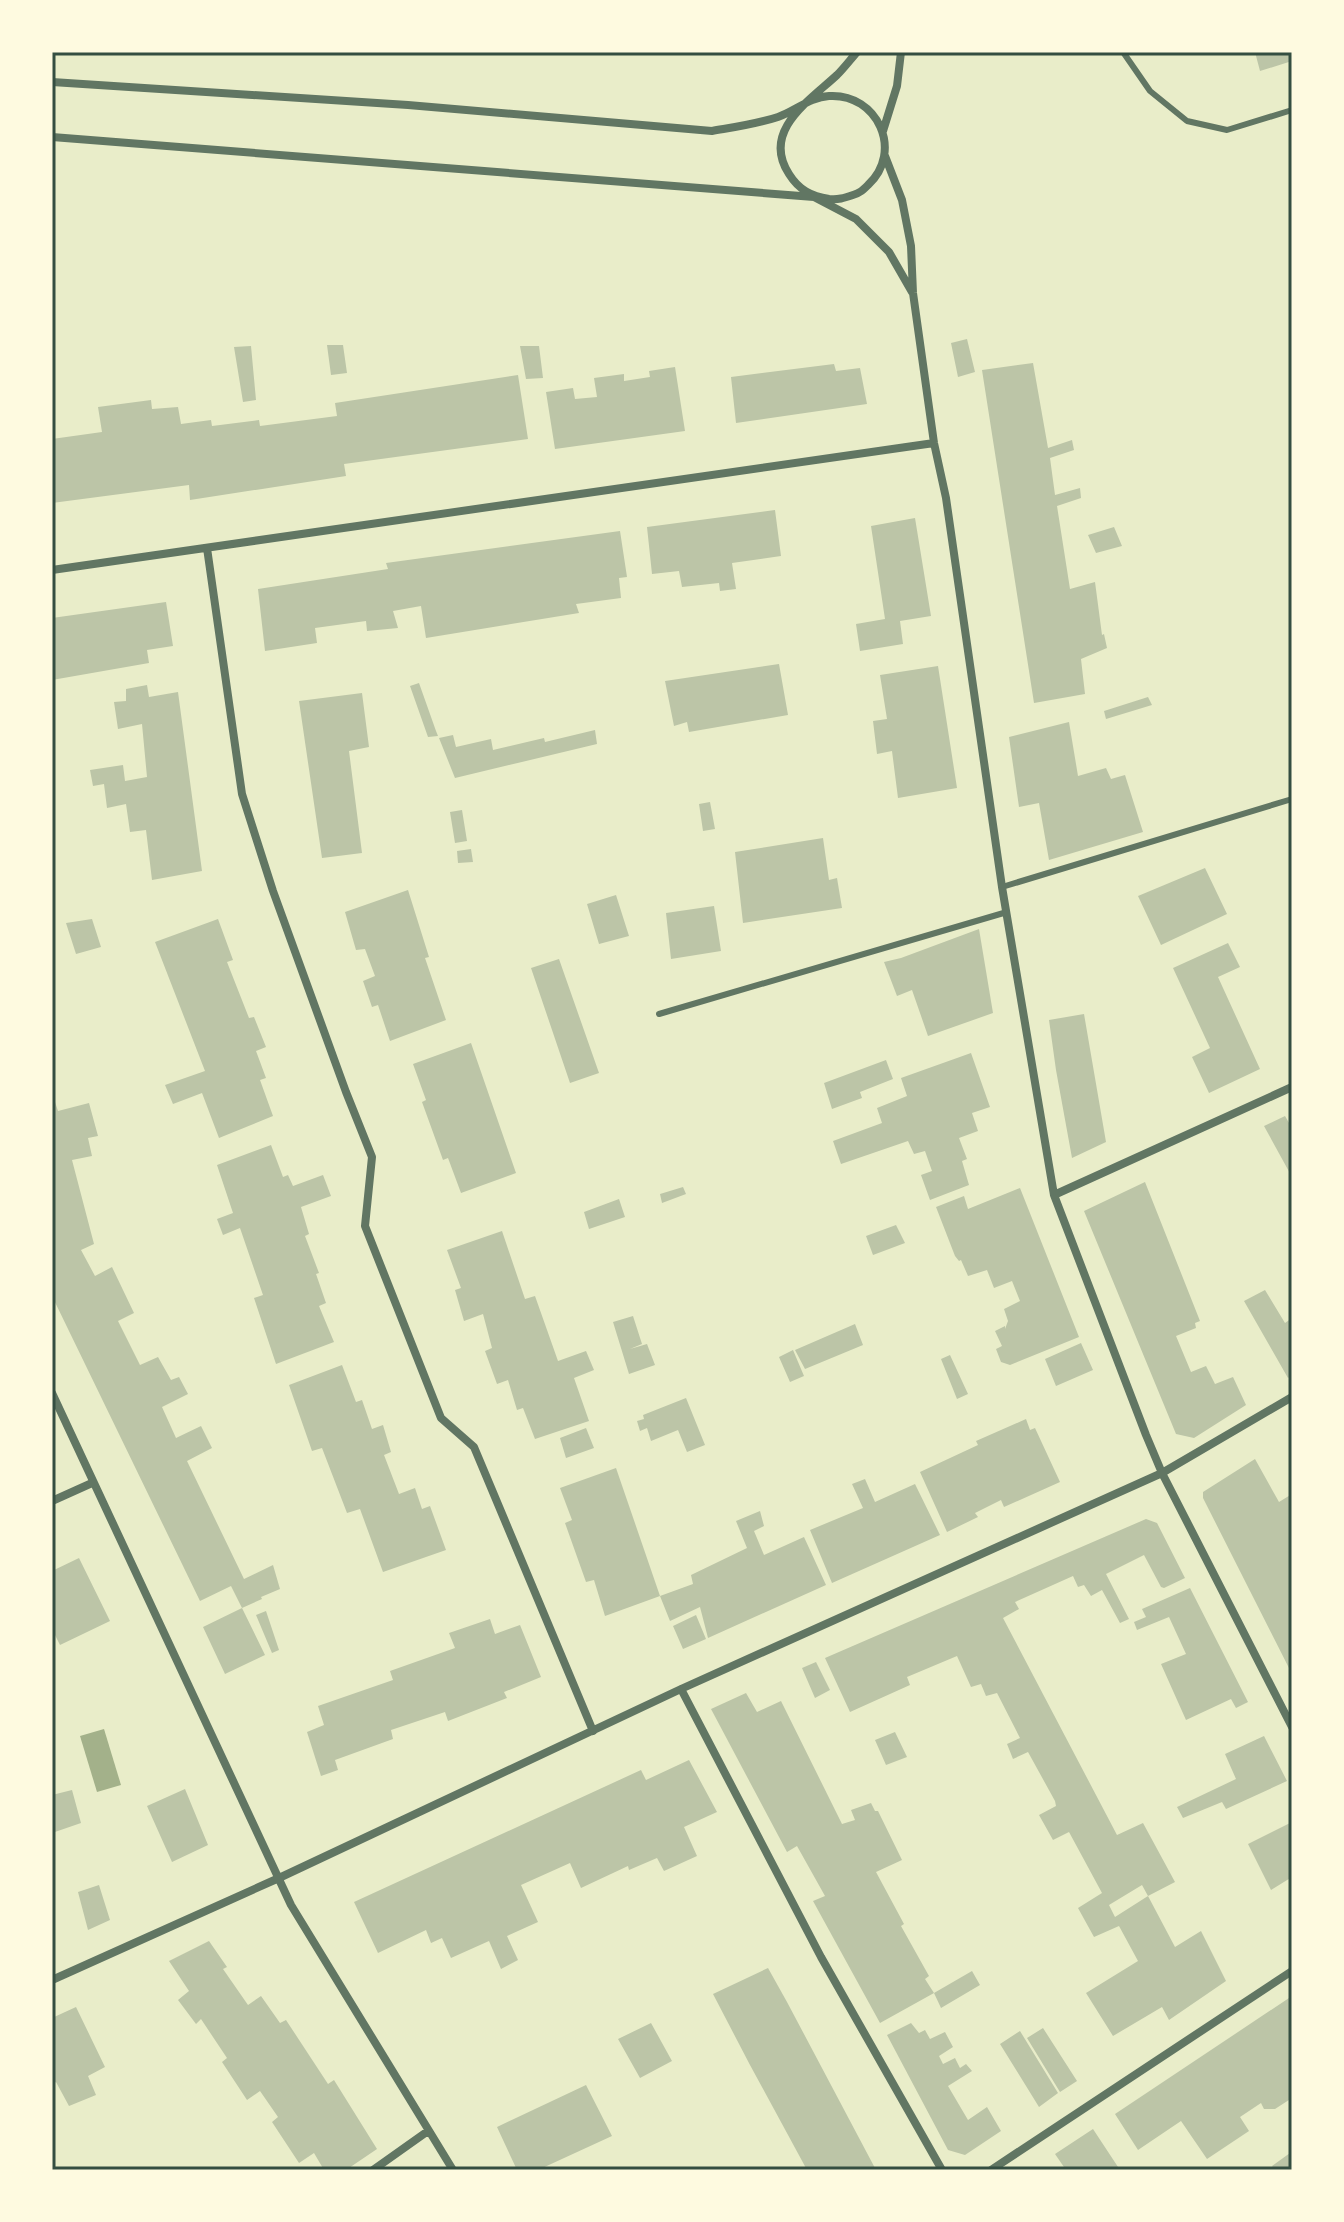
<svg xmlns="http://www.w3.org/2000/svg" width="1344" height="2222" font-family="'PT Sans Narrow',sans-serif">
<rect width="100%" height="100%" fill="#e9edc9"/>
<!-- water -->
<path fill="#a3b18a" d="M104,1729L121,1785L97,1792L80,1736Z"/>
<!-- building -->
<path fill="#bcc5a7" d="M1255,52H1292V61L1260,71Z
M967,339L975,372L958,377L951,343Z
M327,345H343L347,373L331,375Z
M251,346L256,400L243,402L234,347Z
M520,346H539L543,378L526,379Z
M1033,363L1048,448L1072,440L1074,450L1050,458L1055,495L1080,488L1081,498L1057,506L1070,589L1095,582L1102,635L1104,634L1107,648L1081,659L1085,694L1034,703L982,370Z
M834,364L836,371L860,368L867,404L736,423L731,377Z
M675,367L685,431L555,449L546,392L573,388L575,399L597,397L594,378L624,374V381L650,377L649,371Z
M518,375L528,439L344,464L346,476L190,500L189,485L52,503V439L102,432L98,407L151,400L152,409L178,407L181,424L211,420L212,426L259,420L260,426L337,416L335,403Z
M775,510L781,556L732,563L736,589L720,591L719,583L682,587L679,571L652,574L647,527Z
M915,518L931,616L900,621L903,644L860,651L856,624L885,619L871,526Z
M1114,527L1122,546L1096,553L1088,535Z
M620,531L627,577L619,578L621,598L576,604L579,613L426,638L421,606L393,611L398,628L367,631L366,621L315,628L317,643L265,651L258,589L388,569L386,563Z
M166,602L173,646L147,650L149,663L52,680V618Z
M779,664L788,715L689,732L687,722L674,726L665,681Z
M938,666L957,788L898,798L892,751L877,754L873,721L887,719L880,675Z
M419,683L436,731L438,736L428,737L410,686Z
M147,685L149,697L178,692L202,871L152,880L146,830L130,832L126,804L107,808L104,784L93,786L90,770L123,765L125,781L147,777L142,724L118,729L114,702L126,701V689Z
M362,693L369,747L349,751L362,853L322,858L299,701Z
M1148,697L1152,705L1106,719L1104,711Z
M1069,722L1078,776L1106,768L1111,779L1125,775L1143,832L1049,860L1039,803L1019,807L1009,737Z
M595,730L597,744L455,778L439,738L453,735L456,747L491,739L493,750L544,738L545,742Z
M710,802L715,829L703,831L699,804Z
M462,810L467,841L455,843L450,812Z
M823,838L829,880L837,878L842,908L743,923L735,852Z
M471,849L473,862L458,863L457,851Z
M1205,868L1227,914L1161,945L1138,896Z
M408,890L429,957L425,958L446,1020L390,1041L378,1005L372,1007L363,981L375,976L365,949L356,950L345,912Z
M616,895L629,936L599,944L587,904Z
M714,906L721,951L671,959L666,913Z
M92,919L101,947L76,954L66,923Z
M218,919L233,960L227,962L249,1018L254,1017L266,1047L256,1051L266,1078L260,1080L273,1116L219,1138L202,1093L173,1104L165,1085L205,1071L155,942Z
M979,929L993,1013L928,1036L912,990L897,996L884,962L901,958Z
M1228,943L1240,967L1218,977L1260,1069L1209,1093L1192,1057L1210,1048L1173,968Z
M559,959L599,1073L570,1083L531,968Z
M1084,1014L1106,1142L1072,1158L1056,1070L1049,1020Z
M471,1043L516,1173L461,1193L448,1158L443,1160L422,1102L426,1100L413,1064Z
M971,1053L990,1107L972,1113L978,1131L959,1138L967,1159L962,1161L969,1185L930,1200L921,1175L932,1171L925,1151L914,1154L908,1141L841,1164L833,1141L882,1123L877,1108L907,1096L901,1078Z
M886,1060L893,1079L860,1092L862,1098L832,1109L824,1083Z
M52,1093L58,1111L89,1103L98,1136L88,1138L92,1156L72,1160L94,1244L81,1250L95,1276L112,1267L134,1313L118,1321L140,1365L158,1357L171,1380L179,1377L188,1394L162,1407L176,1438L201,1426L212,1448L187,1461L244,1579L273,1565L280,1589L261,1597L262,1599L242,1608L231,1586L200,1601L52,1296Z
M1285,1116L1292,1128V1177L1264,1126Z
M271,1145L283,1177L288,1175L293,1186L323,1175L331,1196L301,1207L309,1234L305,1236L319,1273L316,1274L326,1303L319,1306L334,1342L276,1364L254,1298L263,1295L240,1228L223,1235L217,1219L233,1213L217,1165Z
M1145,1182L1200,1321L1195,1323L1196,1328L1176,1336L1191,1372L1206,1366L1215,1384L1233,1377L1246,1405L1194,1438L1176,1434L1084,1211Z
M683,1187L686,1194L662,1203L660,1194Z
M1020,1188L1079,1337L1010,1365L1001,1362L996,1349L1002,1346L995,1331L1005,1326V1329L1008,1321L1004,1309L1020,1301L1012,1281L994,1288L987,1270L968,1276L961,1260L959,1261L955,1256L936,1207L964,1196L968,1209Z
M619,1199L625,1217L589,1229L584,1212Z
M896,1225L905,1243L873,1255L866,1236Z
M502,1231L525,1299L535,1296L558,1361L586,1351L594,1370L574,1378L589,1421L535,1439L523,1408L517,1410L508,1380L497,1384L485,1351L492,1348L483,1314L464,1321L455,1290L461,1288L447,1250Z
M1265,1290L1285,1323L1292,1318V1375L1288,1378L1244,1301Z
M633,1316L642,1344L630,1349L647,1344L655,1365L629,1374L613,1322Z
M855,1324L863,1345L805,1369L795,1350Z
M1081,1343L1093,1370L1056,1386L1045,1359Z
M793,1350L804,1376L790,1382L779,1357Z
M950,1355L968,1394L957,1399L941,1359Z
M342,1365L356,1402L362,1400L372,1429L383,1425L391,1452L384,1455L399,1494L415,1488L422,1509L430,1506L446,1550L383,1572L360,1509L347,1513L322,1448L312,1451L289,1385Z
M686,1398L705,1445L687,1452L678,1430L651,1441L647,1428L640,1431L637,1421L644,1419L643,1415Z
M1026,1419L1030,1430L1035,1428L1060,1482L1004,1507L1001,1500L975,1513L978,1517L947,1532L920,1472L978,1445L976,1441Z
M586,1428L594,1448L566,1458L560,1438Z
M1255,1459L1279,1502L1292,1494V1674L1203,1498V1492Z
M616,1468L660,1596L693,1584L691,1575L747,1548L736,1521L760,1511L764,1526L754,1531L764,1555L804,1537L826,1585L708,1638L700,1607L670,1621L660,1596L605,1616L594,1580L586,1582L565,1523L572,1520L560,1488Z
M865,1479L875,1502L915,1484L940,1535L832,1583L810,1530L863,1508L852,1484Z
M1146,1519L1157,1523L1185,1578L1164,1588L1161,1587L1144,1555L1106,1574L1129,1619L1120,1623L1102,1590L1091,1596L1084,1585L1078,1587L1073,1576L1015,1602L1019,1609L1003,1618L1117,1835L1143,1823L1175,1882L1148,1896L1142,1885L1109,1905L1115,1917L1148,1896L1175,1947L1201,1931L1226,1981L1169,2020L1162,2007L1113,2036L1086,1993L1138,1961L1119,1926L1094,1937L1078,1908L1102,1893L1069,1832L1053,1840L1039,1815L1056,1806L1055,1801L1028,1752L1013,1759L1007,1744L1020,1738L997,1693L986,1696L981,1684L971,1687L957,1656L907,1677L910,1685L850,1712L825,1658Z
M79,1558L110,1621L60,1645L52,1629V1571Z
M1190,1588L1248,1702L1236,1708L1231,1699L1186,1720L1161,1664L1186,1654L1169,1617L1137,1630L1134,1622L1146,1617L1142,1609Z
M242,1608L265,1655L225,1674L203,1627Z
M266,1611L279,1650L272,1653L256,1615Z
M696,1615L706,1639L683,1649L673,1626Z
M490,1619L495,1634L520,1625L541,1677L504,1692L507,1698L448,1721L445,1712L391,1730L393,1739L335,1760L338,1770L321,1776L307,1732L324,1725L318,1706L393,1680L390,1671L455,1648L449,1633Z
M816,1662L830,1690L815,1698L802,1668Z
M746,1693L757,1712L781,1701L842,1824L855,1820L851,1810L871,1803L875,1811H878L902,1860L876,1872L904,1924L901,1926L929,1976L925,1979L934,1993L880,2023L813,1901L825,1896L797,1846L787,1852L711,1709Z
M895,1732L907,1757L886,1765L875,1740Z
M1264,1736L1287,1781L1226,1809L1222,1802L1183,1818L1177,1807L1236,1779L1225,1754Z
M689,1760L717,1812L684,1827L697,1856L664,1871L657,1858L629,1870L628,1866L581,1888L570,1863L521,1885L538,1922L507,1936L518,1960L501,1969L489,1941L451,1958L442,1938L431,1943L426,1930L378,1953L354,1902L641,1770L646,1780Z
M185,1789L208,1845L172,1862L147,1806Z
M72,1790L81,1823L52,1833V1795Z
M1292,1822V1877L1271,1890L1248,1844Z
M99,1885L110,1920L88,1930L78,1892Z
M209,1941L227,1967L223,1969L248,2005L261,1996L280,2023L286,2020L328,2084L334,2080L377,2149L346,2170H324L314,2153L299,2163L272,2122L278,2117L260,2091L247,2100L222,2062L227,2058L201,2019L196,2024L178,2000L189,1991L169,1961Z
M768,1968L787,2002L876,2170H807L750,2065L713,1994Z
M972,1971L980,1985L941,2008L934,1993Z
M1292,1996V2098L1275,2109H1264L1261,2103L1240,2117L1249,2131L1207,2159L1181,2121L1138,2150L1115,2114Z
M76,2007L105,2067L88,2076L96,2095L69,2106L56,2082L52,2084V2018Z
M651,2023L672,2061L640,2078L618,2039Z
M911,2023L919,2033L925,2030L930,2039L945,2032L953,2047L939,2056L943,2064L955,2058L960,2068L966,2064L972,2071L948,2086L968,2120L987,2107L1001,2131L965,2155L948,2150L887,2035Z
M1043,2028L1077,2081L1060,2092L1027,2038Z
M1020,2031L1058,2093L1039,2107L1000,2044Z
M586,2085L612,2136L538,2170H517L497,2127Z
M1093,2129L1120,2170H1066L1055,2154Z
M1290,2153L1292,2170H1275L1272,2166Z"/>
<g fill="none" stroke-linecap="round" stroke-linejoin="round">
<!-- service -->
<path stroke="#617663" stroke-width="6" d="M1123,52L1150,91L1187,121L1227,130L1292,110
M1002,887L1292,799
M659,1014L1007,912"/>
<!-- minor -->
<path stroke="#617663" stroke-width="8" d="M52,82L408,105L712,131C735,127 757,124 778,117C795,111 810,97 829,96C878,93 904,152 868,185C863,190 860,193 853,195C844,198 838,200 829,199C811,196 799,190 789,174C761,131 809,101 837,75C844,68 850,60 857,52
M883,131L897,86L901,52
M52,137L814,197L856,219L889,252L912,292
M885,156L902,200L911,246L913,293L934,443L946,498L1002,887L1054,1195L1146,1435L1162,1473L1292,1727
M207,548L242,794L273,891L346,1092L372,1157L365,1226L441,1418L474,1447L593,1731
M52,570L934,443
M1054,1195L1292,1087
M52,1393L291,1905L453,2170
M52,1501L92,1483
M681,1689L821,1957L942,2170
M52,1980L279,1878L681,1689L1162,1473L1292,1397
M373,2170L428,2131
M991,2170L1292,1971"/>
</g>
<!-- border -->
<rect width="1344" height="2222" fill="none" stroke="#fefae0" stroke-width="108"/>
<rect x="54" y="54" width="1236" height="2114" fill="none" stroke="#344e41" stroke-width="3"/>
</svg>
